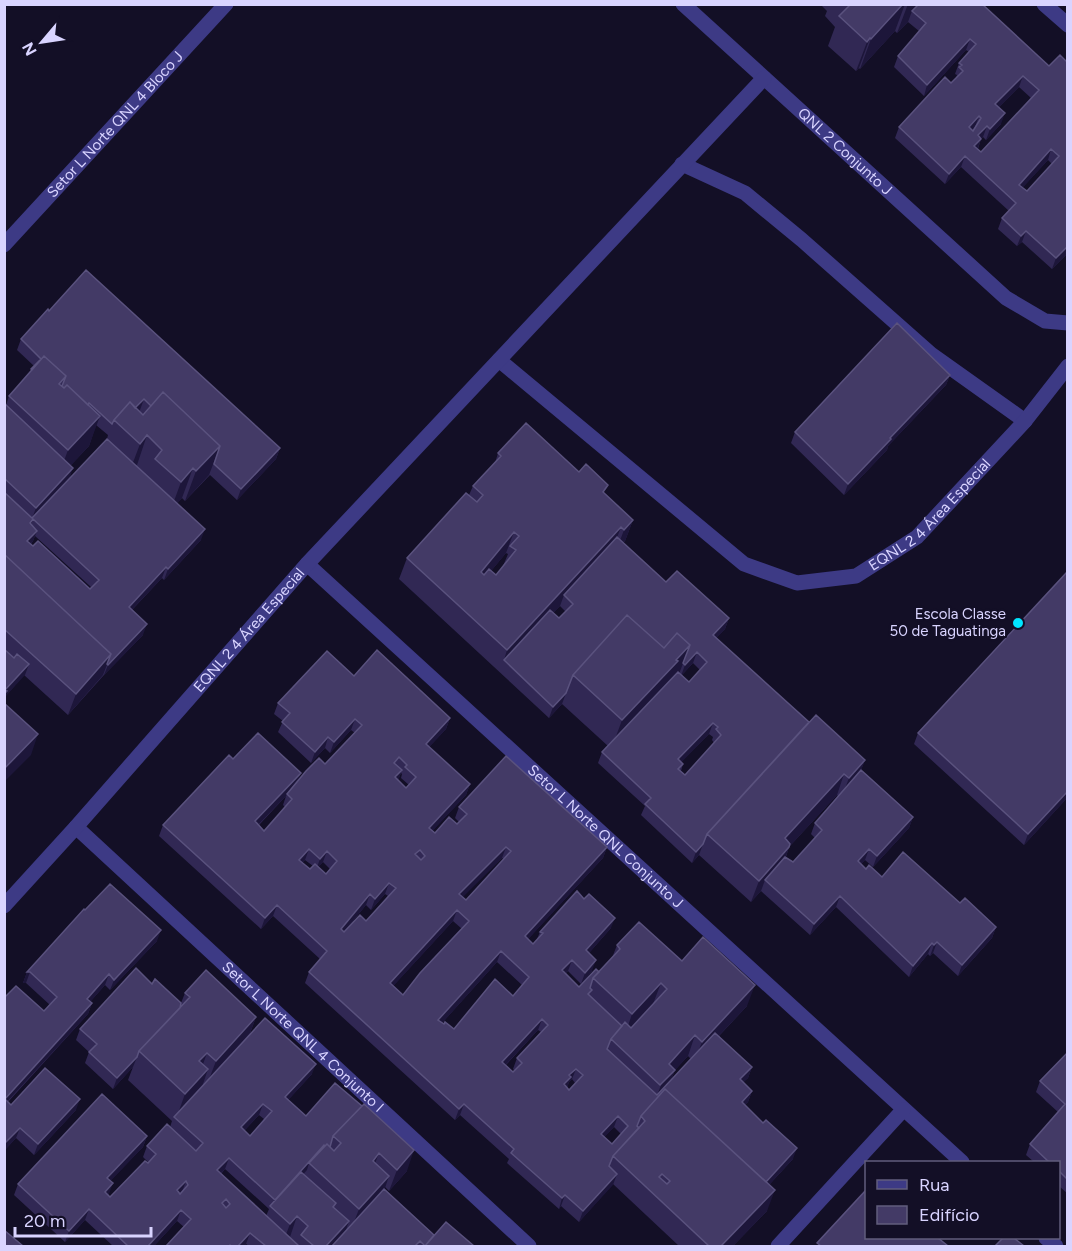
<svg xmlns="http://www.w3.org/2000/svg" width="1072" height="1251" font-family="Figtree,sans-serif">
<rect width="100%" height="100%" fill="#130f26"/>
<g fill="none" stroke-linecap="round" stroke-linejoin="round">
<!-- minor -->
<g stroke="#3d3a85" stroke-width="15">
<path id="s1" d="M683,4L1006,298L1045,321L1068,323"/>
<path d="M1044,4L1068,25"/>
<path d="M682,164L745,193L802,240L931,354L1025,421"/>
<path id="s2" d="M4,245L226,4"/>
<path id="s3" d="M499,360L744,564L797,583L856,576L917,537L1025,421L1068,366"/>
<path id="s4" d="M307,564L962,1162"/>
<path id="s5" d="M76,827L529,1246"/>
<path id="s6" d="M4,906L76,827L307,564L764,78"/>
<path d="M1046,1238L1056,1246"/>
<path d="M778,1246L903,1110"/>
</g>
</g>
<!-- wall -->
<path fill="#312854" fill-rule="evenodd" d="M820,4H982L1049,66L1068,63V257L1066,255L1052,269L1022,242L1017,246L998,229L1002,218L1009,211L961,167L945,184L895,138L899,127L956,78L957,75L955,74L959,63L969,52L966,50L924,96L894,67L898,56L919,31L908,22L897,33L895,31L860,69L859,68L856,71L828,46L835,27L825,16L827,11ZM1019,87L1031,98L981,152L978,149L981,139L983,137L986,140L1001,124L999,107ZM1048,160L1052,164L1027,191L1022,188Z
M49,311L280,448L276,459L237,500L210,475L185,501L182,498L177,503L201,540L164,580L162,578L132,610L143,635L104,675L68,715L24,675L4,698V403L6,405L9,396L30,372L34,366L17,350L21,339ZM96,425L108,435L107,439L70,478L71,465L89,446ZM35,536L91,587L90,589L31,544L33,541Z
M950,375L946,385L888,446L887,450L844,495L791,443L795,432L832,393L833,390Z
M498,453L579,472L605,494L633,520L625,541L623,543L666,582L729,618L725,629L716,638L809,722L865,760L861,770L913,817L909,828L873,867L865,860L861,864L866,869L882,877L960,903L996,927L992,938L958,976L933,953L930,956L928,954L909,977L836,907L810,935L761,891L751,902L699,855L692,863L641,815L645,806L598,763L602,752L608,746L562,704L549,718L399,579L407,558L469,495L473,486L495,463ZM506,553L508,554L503,566L496,575L491,571ZM560,606L566,612L559,618L553,613ZM693,663L700,670L689,682L682,675ZM709,734L713,737L712,740L714,743L685,775L681,771L683,764L681,762ZM837,795L838,796L815,823L811,834L815,838L793,862L786,857L789,847Z
M1068,571V797L1024,845L914,744L918,733Z
M354,676L450,718L446,729L429,747L470,784L466,795L432,831L435,833L457,824L459,822L455,818L459,807L607,847L603,858L528,939L533,944L537,939L540,932L611,928L589,953L592,971L581,984L568,971L566,973L579,987L599,972L612,958L617,945L682,961L747,1006L719,1036L752,1067L748,1078L743,1082L752,1091L748,1102L745,1105L793,1159L769,1185L767,1211L733,1246H679L613,1184L579,1222L561,1206L559,1209L507,1163L509,1159L460,1115L455,1120L305,983L309,972L320,959L273,916L261,929L159,836L163,825L233,759L299,780L325,764L355,733L351,730L330,753L325,748L311,763L278,732L283,721L274,714L278,703ZM401,773L402,774L401,778L409,785L406,788L398,780ZM286,796L283,805L285,807L264,831L259,825ZM502,858L504,859L466,900L462,897ZM305,860L313,866L310,869L302,863ZM323,862L330,869L326,874L318,867ZM385,894L388,896L366,921L344,932L366,905L371,910ZM453,921L462,929L403,995L393,986ZM497,962L522,985L513,996L454,1029L442,1023ZM538,1030L541,1032L517,1058L513,1069L514,1070L513,1072L506,1065ZM688,1056L691,1059L671,1080L675,1070ZM572,1079L575,1083L569,1090L567,1088L569,1082ZM614,1127L621,1134L612,1144L604,1137Z
M85,910L157,941L110,990L105,985L90,1002L92,1003L88,1014L8,1102L11,1105L76,1110L34,1155L16,1138L4,1151V998L44,1011L50,1005L26,983H23L27,972Z
M152,984L181,1003L185,993L256,1017L249,1036L312,1074L288,1100L306,1116L335,1083L407,1171L389,1191L385,1187V1189L434,1235L474,1246H249L246,1244L244,1246H166L184,1227L177,1221L154,1246H113L85,1220L65,1242L14,1195L18,1184L147,1136L143,1147L110,1181L109,1194L108,1195L110,1197L148,1162L143,1157L147,1146L170,1127L172,1121L128,1080L133,1067L113,1089L85,1063L89,1052L76,1040L80,1029ZM259,1115L264,1119L250,1136L244,1131ZM225,1169L269,1209L266,1216L221,1174Z
M1068,1052V1194L1059,1186V1162H1034L1026,1155L1030,1144L1058,1112L1036,1092L1040,1081Z"/>
<!-- shaded-wall -->
<path fill="#1d163a" d="M903,4H905L895,31L860,69L871,39Z
M908,4H925L912,11L908,22L897,33Z
M870,38L859,68L856,71L867,42Z
M970,39L966,50L924,96L927,85Z
M1023,76L1019,87L991,115L995,104Z
M1005,113L1001,124L986,140L990,129Z
M979,116L975,127L965,138L969,127Z
M987,126L983,137L979,141L981,139L977,150L970,157L978,135Z
M1051,149L1048,160L1015,196L1019,185Z
M965,156L961,167L945,184L949,174Z
M1026,231L1022,242L1017,246L1021,236Z
M1068,246V250L1066,255L1052,269L1056,258Z
M950,375L946,385L888,446L887,450L844,495L848,484L890,438Z
M144,399L140,410L123,428L119,425Z
M100,416L89,446L57,480L68,450Z
M147,435L137,465L129,473L140,444Z
M220,446L209,475L185,501L196,471Z
M280,448L276,459L237,500L241,489Z
M73,468L66,489L33,519L29,530L26,534L36,508Z
M193,468L182,498L170,512L181,482Z
M633,520L625,541L616,551L624,530Z
M621,527L613,548L564,595L560,606L507,663L504,660L507,650Z
M205,529L201,540L164,580L168,569Z
M37,531L33,541L23,552L27,541Z
M514,532L506,553L473,593L481,572Z
M166,567L162,578L125,617L129,607Z
M729,618L725,629L709,646L713,635Z
M147,624L143,635L104,675L108,665Z
M690,645L679,674L611,750L622,720Z
M697,652L693,663L681,676L685,665Z
M111,654L103,675L68,715L76,694Z
M29,664L25,675L4,698L5,690Z
M566,693L562,704L549,718L553,707Z
M450,718L446,729L422,755L426,744Z
M355,719L351,730L330,753L334,742Z
M713,723L709,734L674,770L678,759Z
M38,734L31,755L4,782V769Z
M328,737L325,748L311,763L315,752Z
M865,760L857,781L841,799L849,778Z
M402,770L398,781L395,777Z
M301,773L297,784L287,794L286,796L251,832L255,821Z
M844,774L837,795L789,847L783,865L765,880L761,891L751,902L759,881L785,838Z
M470,784L466,795L425,839L429,828Z
M1068,791V797L1024,845L1028,834Z
M913,817L909,828L873,867L877,856Z
M703,844L699,855L692,863L696,852Z
M506,847L502,858L455,905L459,894Z
M607,847L603,858L521,947L525,936Z
M309,849L305,860L295,871L299,860Z
M869,849L865,860L854,872L858,861Z
M327,851L323,862L316,870L320,859Z
M389,883L385,894L371,910L375,899Z
M370,894L366,905L337,940L341,929Z
M840,896L836,907L810,935L814,924Z
M277,905L273,916L261,929L265,918Z
M457,910L453,921L386,994L390,983Z
M615,918L611,928L582,961L586,950Z
M996,927L992,938L958,976L962,965Z
M161,930L157,941L110,990L114,980Z
M937,942L933,953L930,956L934,945Z
M932,943L928,954L909,977L913,966Z
M501,951L497,962L435,1031L438,1020Z
M572,960L568,971L558,981L562,970Z
M596,960L592,971L581,984L585,973Z
M27,972H30L26,983H23Z
M109,974L105,985L83,1010L87,999Z
M661,983L653,1004L625,1035L632,1014Z
M755,985L747,1006L694,1062L702,1042Z
M92,1003L88,1014L4,1105L5,1099Z
M256,1017L245,1046L205,1090L216,1061Z
M542,1019L538,1030L498,1073L502,1062Z
M695,1035L688,1056L675,1070L667,1091L653,1106L669,1064Z
M207,1053L197,1081L208,1069L198,1099L176,1119L185,1094L199,1061Z
M137,1057L133,1067L113,1089L117,1078Z
M316,1064L312,1074L281,1108L285,1097Z
M752,1067L748,1078L736,1090L740,1079Z
M576,1069L572,1079L569,1082L567,1088L564,1084L569,1075Z
M752,1091L748,1102L738,1113L742,1102Z
M80,1099L76,1110L34,1155L38,1144Z
M263,1104L259,1115L237,1138L241,1127Z
M464,1104L460,1115L455,1120L459,1109Z
M618,1116L614,1127L597,1145L601,1134Z
M20,1128L16,1138L4,1151V1144Z
M147,1136L143,1147L103,1189L107,1178Z
M324,1145L320,1156L309,1163L307,1170L273,1208L272,1207L275,1200Z
M797,1148L793,1159L755,1200L759,1189Z
M414,1150L407,1171L389,1191L397,1170Z
M379,1153L371,1174L373,1161Z
M229,1158L225,1169L213,1181L217,1170Z
M617,1174L613,1185L579,1222L583,1211Z
M389,1176L382,1197L351,1230L359,1209Z
M186,1181L182,1192L173,1201L177,1190Z
M113,1183L109,1194L101,1203L105,1192Z
M775,1190L767,1211L733,1246H721Z
M565,1195L561,1206L559,1209L562,1198Z
M89,1209L85,1220L65,1242L69,1231Z
M181,1210L177,1221L154,1246H148Z
M297,1216L290,1237L282,1245L290,1224Z
M349,1221L342,1242L338,1246H326Z
M250,1233L246,1244L244,1246H238Z"/>
<!-- building -->
<path fill="#433a66" stroke="#5a527e" stroke-width="1.5" fill-rule="evenodd" d="M851,4H903L871,39L870,38L867,42L839,16Z
M919,4H982L1049,66L1060,55L1068,63V246L1056,258L1026,231L1021,236L1002,218L1016,203L965,156L949,174L899,127L945,77L951,83L963,71L959,67L962,65L959,63L976,44L970,39L927,85L898,56L926,23L912,11ZM1023,76L1039,90L981,152L974,146L981,139L978,135L987,126L990,129L1005,113L995,104ZM979,116L981,118L973,131L969,127ZM1051,149L1059,156L1027,191L1019,185Z
M86,270L280,448L241,489L214,464L220,446L163,392L151,406L144,399L135,408L130,402L114,420L112,424L89,403L88,405L67,385L64,388L62,386L66,376L44,356L32,370L31,369L41,359L21,339L48,309L49,311Z
M897,323L950,375L890,438L891,439L848,484L795,432Z
M44,356L66,376L59,384L64,388L67,385L100,416L68,450L9,396Z
M163,392L220,446L196,471L193,468L181,482L155,459L162,450L147,435L140,444L114,420L130,402L143,415Z
M4,403L73,468L36,508L4,478Z
M526,423L579,472L586,464L608,485L603,492L633,520L624,530L621,527L507,650L407,558L466,493L477,502L483,495L473,486L501,456L498,453ZM514,532L519,536L510,546L516,550L496,575L489,569L484,575L481,572Z
M107,439L205,529L168,569L166,567L129,607L147,624L108,665L107,664L111,654L4,554V492L32,518ZM33,519L99,580L90,589L38,541L33,546L27,541L37,531L30,523Z
M617,537L666,582L677,571L729,618L713,635L809,722L707,834L703,844L696,852L645,804L651,798L602,752L678,672L689,682L707,662L697,652L685,665L683,663L690,645L677,633L664,648L627,615L573,675L566,693L553,707L504,660L550,610L559,618L573,604L564,595ZM713,723L718,727L716,729L721,735L685,775L678,769L683,764L678,759Z
M4,554L111,654L76,694L4,629Z
M1068,571V791L1028,834L918,733Z
M627,615L664,648L677,633L690,645L676,660L678,661L622,720L573,675Z
M4,649L14,658L17,654L29,664L5,690L7,691L4,694Z
M377,650L450,718L426,744L470,784L429,828L435,833L449,817L457,824L467,814L459,807L506,756L607,847L525,936L533,944L543,933L540,932L577,891L584,899L589,894L615,918L586,950L596,960L585,973L572,960L562,970L579,987L596,969L599,972L593,978L590,988L592,990L588,994L622,1026L611,1039L607,1049L657,1095L715,1033L752,1067L740,1079L752,1091L742,1102L763,1123L766,1120L797,1148L766,1182L665,1089L641,1116L637,1126L639,1128L613,1156L609,1166L617,1174L583,1211L565,1195L562,1198L511,1153L514,1149L464,1104L459,1109L309,972L327,951L277,905L265,918L163,825L229,755L233,759L258,733L301,773L255,821L264,831L292,799L287,794L306,771L319,758L325,764L362,725L355,719L334,742L328,737L315,752L282,722L290,713L278,703L327,651L354,676ZM399,757L407,765L405,767L416,777L406,788L395,777L402,770L394,763ZM506,847L511,851L466,900L459,894ZM309,849L320,859L327,851L337,861L326,874L315,864L310,869L299,860ZM420,850L425,856L421,860L415,854ZM389,883L396,888L366,921L360,915L344,932L341,929L370,894L375,899ZM457,910L469,921L420,973L403,995L390,983ZM501,951L529,977L513,996L495,979L454,1029L445,1022L444,1024L438,1020ZM542,1019L548,1025L517,1058L522,1063L513,1072L502,1062ZM576,1069L583,1075L569,1090L564,1084L571,1077L569,1075ZM618,1116L628,1126L612,1144L601,1134Z
M4,703L38,734L4,769Z
M816,715L865,760L849,778L844,774L785,838L790,844L789,847L759,881L707,834Z
M861,770L913,817L877,856L869,849L858,861L866,869L869,865L882,877L903,852L960,903L965,898L996,927L962,965L937,942L934,945L932,943L913,966L840,896L814,924L765,880L785,857L793,862L822,830L815,823Z
M110,884L161,930L114,980L109,974L87,999L92,1003L5,1099L11,1105L45,1068L80,1099L38,1144L20,1128L4,1144V998L16,986L44,1011L57,997L30,972H27L84,909L85,910Z
M639,922L682,961L703,937L755,985L702,1042L695,1035L669,1064L675,1070L660,1085L611,1039L625,1022L631,1028L667,989L661,983L632,1014L593,978L620,949L617,945Z
M136,968L152,984L155,979L181,1003L180,1008L139,1051L137,1057L117,1078L89,1052L97,1044L80,1029Z
M206,970L256,1017L216,1061L207,1053L199,1061L208,1069L185,1094L139,1051L190,997L185,993Z
M265,1018L316,1064L285,1097L306,1116L335,1083L362,1106L333,1136L330,1147L327,1144L325,1146L324,1145L275,1200L229,1158L217,1170L299,1246H266L250,1233L238,1246H231L230,1245L229,1246H166L191,1219L181,1210L148,1246H128L89,1209L69,1231L18,1184L102,1094L147,1136L107,1178L113,1183L105,1192L110,1197L145,1161L148,1163L156,1154L147,1146L167,1124L196,1151L203,1143L174,1117ZM263,1104L272,1111L250,1136L241,1127ZM186,1181L188,1185L180,1194L177,1190ZM226,1199L230,1204L226,1208L222,1203Z
M1068,1052V1180L1059,1171V1162H1049L1030,1144L1065,1104L1040,1081Z
M665,1089L775,1190L721,1246H709L613,1156L645,1121L641,1116ZM662,1174L670,1181L667,1184L659,1177Z
M364,1104L414,1150L397,1170L379,1153L373,1161L389,1176L359,1209L309,1163L327,1144L334,1151L341,1143L333,1136Z
M301,1172L336,1203L333,1207L349,1221L326,1246H314L301,1235L308,1226L297,1216L290,1224L270,1206Z
M384,1189L434,1235L425,1246L420,1241L415,1246H332Z
M867,1189V1238H938L948,1246H821L817,1243Z
M446,1222L474,1246H425Z
M4,1230L23,1246H4Z
M1003,1238H1014L1024,1246H995Z"/>
<!-- markers -->
<circle fill="#00e5ff" stroke="#130f26" stroke-width="2" cx="1018" cy="623" r="6"/>
<g text-anchor="middle" stroke-width="4.5" stroke-linejoin="round" paint-order="stroke">
<!-- street labels -->
<g font-size="15" fill="#d9d4ff" stroke="#130f26">
<text dy="5" stroke="none"><textPath href="#s2" startOffset="164">Setor L Norte QNL 4 Bloco J</textPath></text>
<text dy="5" stroke="none"><textPath href="#s1" startOffset="219">QNL 2 Conjunto J</textPath></text>
<text dy="5" stroke="none"><textPath href="#s3" startOffset="531">EQNL 2 4 Área Especial</textPath></text>
<text dy="5" stroke="none"><textPath href="#s6" startOffset="369">EQNL 2 4 Área Especial</textPath></text>
<text dy="5" stroke="none"><textPath href="#s4" startOffset="404">Setor L Norte QNL Conjunto J</textPath></text>
<text dy="5" stroke="none"><textPath href="#s5" startOffset="309">Setor L Norte QNL 4 Conjunto I</textPath></text>
</g>
<!-- poi labels -->
<g font-size="15" fill="#d9d4ff" stroke="#130f26" text-anchor="end">
<text x="1006" y="619">Escola Classe<tspan x="1006" dy="17">50 de Taguatinga</tspan></text>
</g>
</g>
<!-- border -->
<rect width="1072" height="1251" fill="none" stroke="#d9d4ff" stroke-width="12"/>
<!-- legend -->
<rect x="865" y="1161" width="195" height="78" fill="#130f26" stroke="#625e7d" stroke-width="1.5"/>
<rect x="877" y="1180" width="30" height="9" fill="#3d3a85" stroke="#625e7d" stroke-width="1.5"/>
<text x="919" y="1191" font-size="18" fill="#d9d4ff">Rua</text>
<rect x="877" y="1206" width="30" height="18" fill="#433a66" stroke="#625e7d" stroke-width="1.5"/>
<text x="919" y="1221" font-size="18" fill="#d9d4ff">Edifício</text>
<!-- north arrow -->
<g transform="translate(42 42) rotate(241)" stroke="#130f26" stroke-width="4.5" paint-order="stroke">
<path d="M0-4.5L10 22L0 15L-10 22Z" fill="#d9d4ff"/>
<text y="-9" font-size="16" font-weight="bold" text-anchor="middle" fill="#d9d4ff">N</text>
</g>
<!-- scale -->
<path d="M15 1227v9h136v-9" fill="none" stroke="#d9d4ff" stroke-width="3"/>
<text x="24" y="1227" font-size="18" fill="#d9d4ff" stroke="#130f26" stroke-width="4.5" paint-order="stroke">20 m</text>
</svg>
